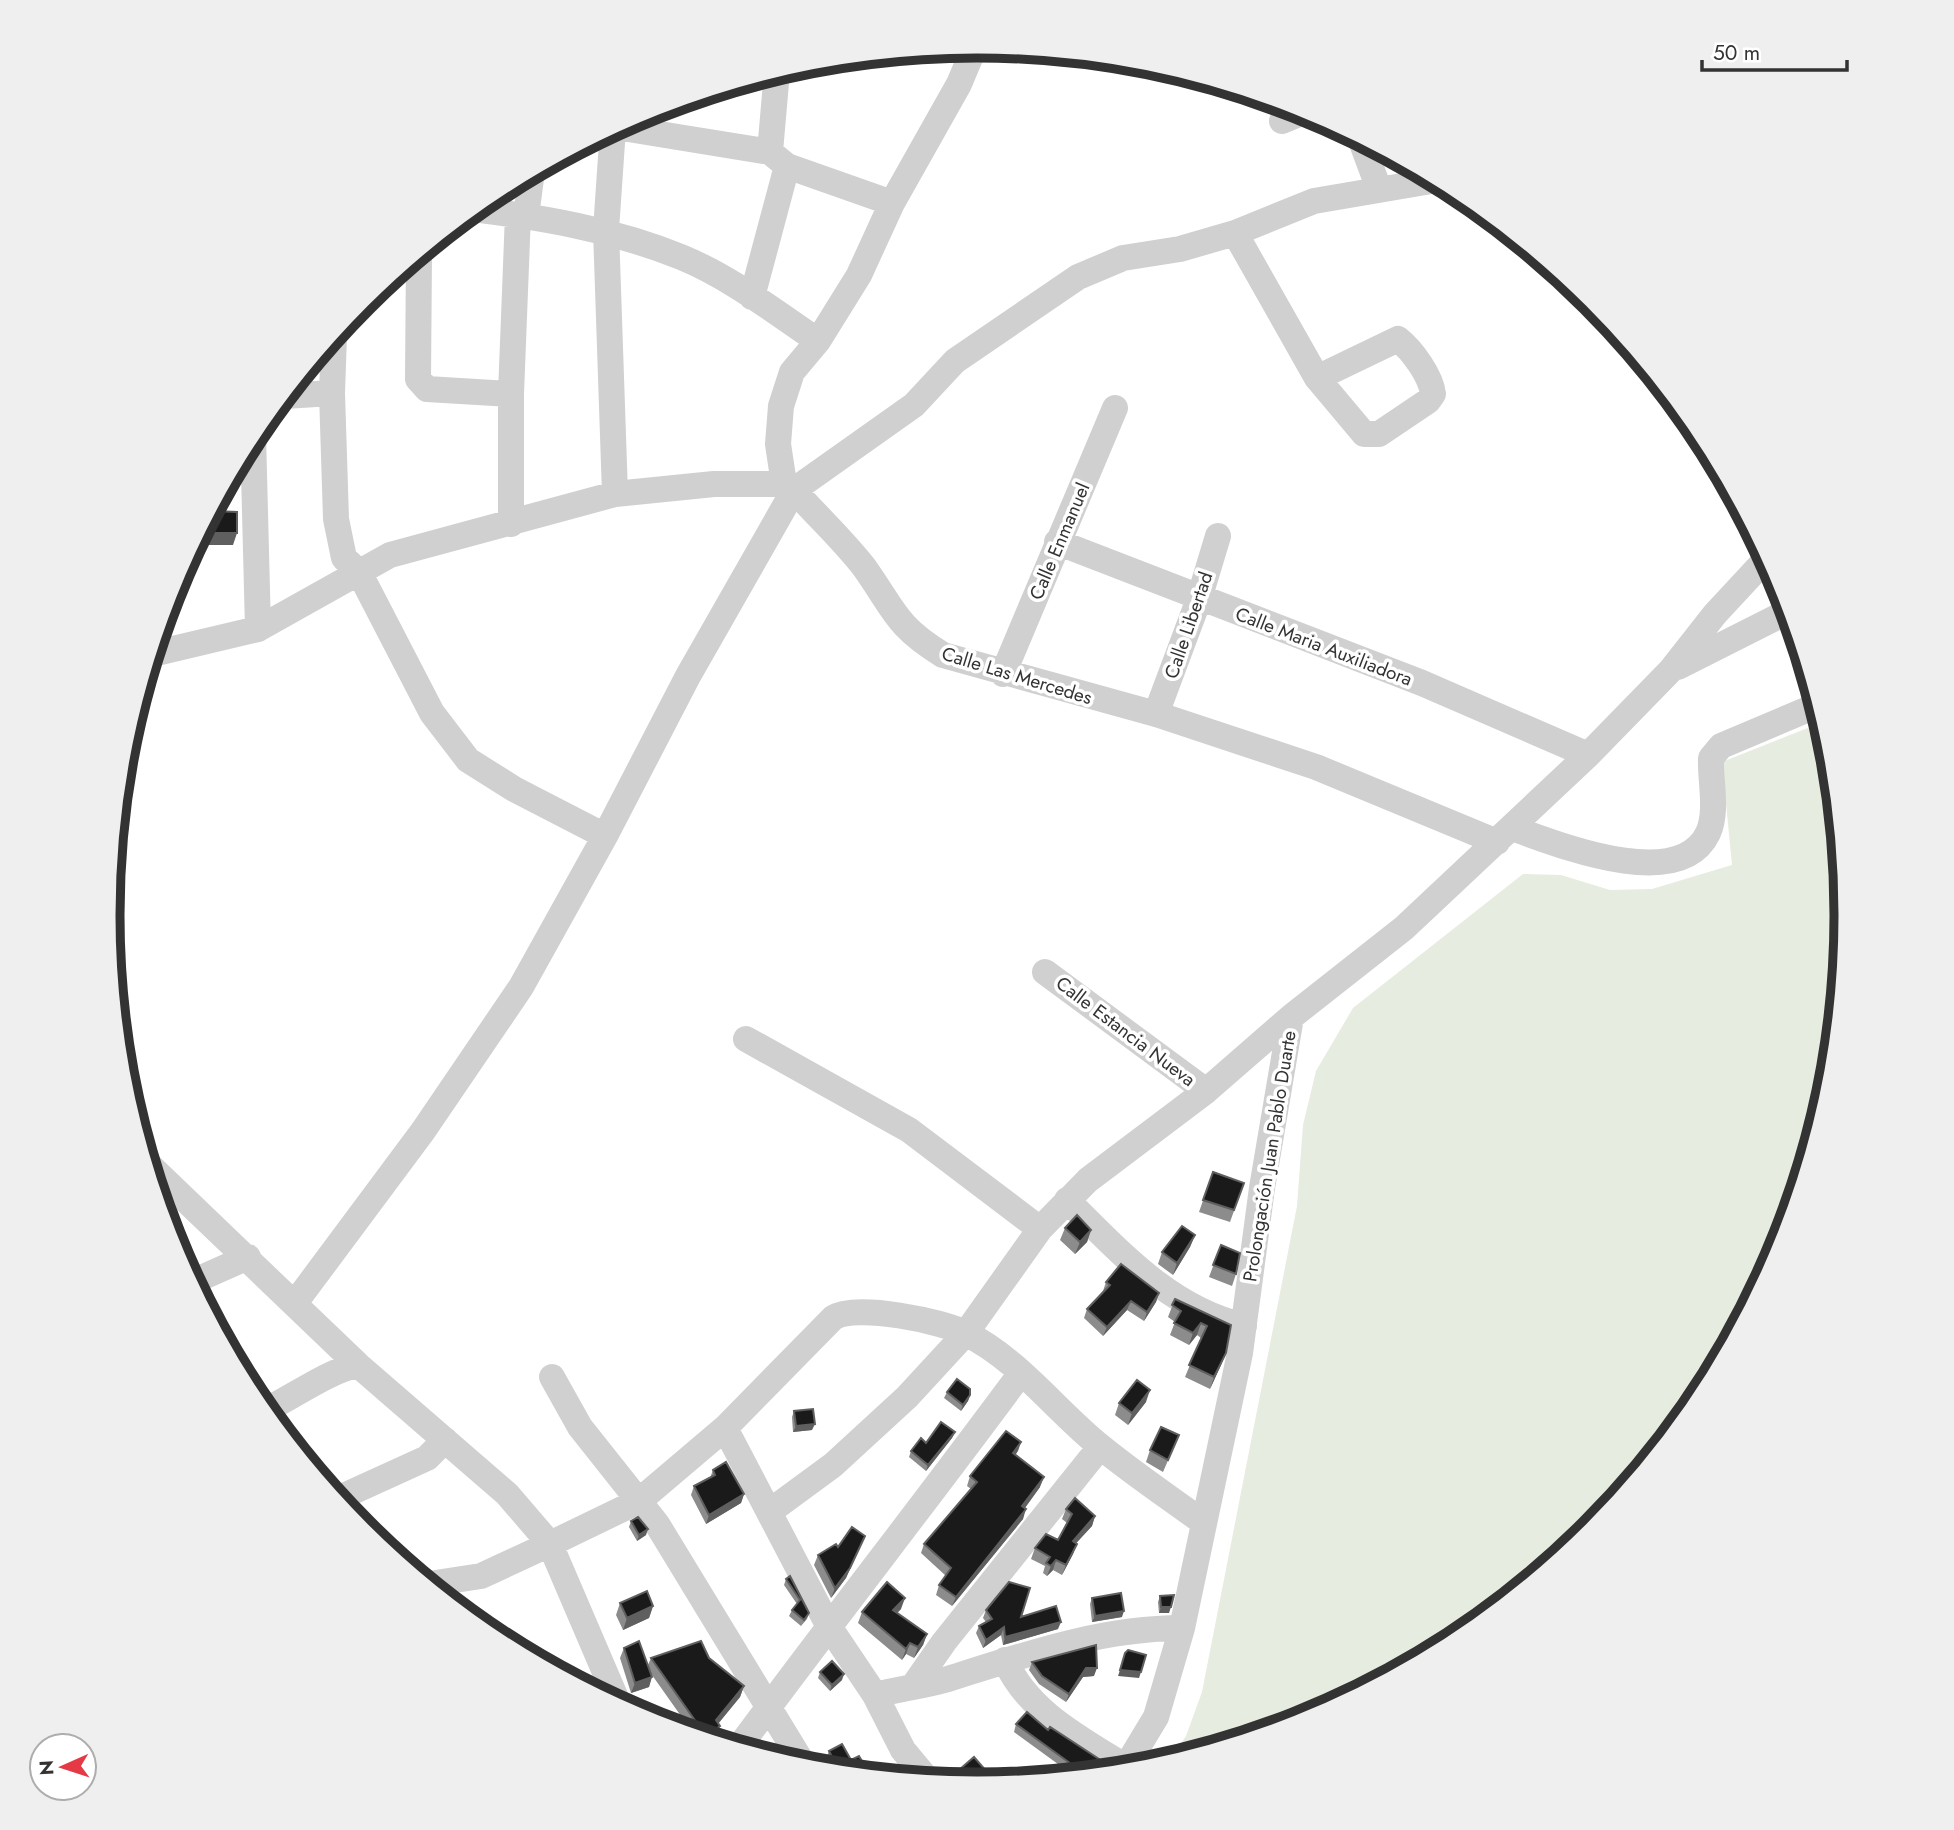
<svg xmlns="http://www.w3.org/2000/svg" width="1954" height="1830" font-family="Jost,sans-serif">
<rect width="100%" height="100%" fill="#fff"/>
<!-- green -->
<path fill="#e6ecdf" d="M1823,722L1830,746L1846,915L1830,1085L1780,1248L1700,1398L1592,1530L1460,1638L1309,1718L1169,1761L1186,1736L1202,1692L1297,1206L1303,1125L1316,1071L1353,1008L1523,874L1561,875L1610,890L1652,889L1732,865L1722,762Z"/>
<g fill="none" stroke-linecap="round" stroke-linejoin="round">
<!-- minor -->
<path stroke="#d0d0d0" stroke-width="26" d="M975,46L959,84L892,203L859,275L818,341L792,372L781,406L778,444L784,484L794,490C817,516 843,540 864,567C894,609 895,626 943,655L1156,714L1316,767L1497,842
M1282,121L1306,111
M616,127L770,152L787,166L892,203
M613,128L606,230L615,494
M1360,138L1379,189
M770,152L777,71
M473,209C545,218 614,230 681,257C730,277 775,312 818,341
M526,216L532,171
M1235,233L1317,378L1364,434H1379L1428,401L1433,394C1431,376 1412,350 1398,339L1317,378
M419,254L418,379L427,389L511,394
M752,297L787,166
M334,335L332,393L336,519L344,558L359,572L432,713L468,760L514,789L605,836
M284,396L332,393
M253,434L258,629
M511,524V394L518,214
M1057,542L1422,683L1588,755
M152,654L258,629L390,555L615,494L714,484H784
M1678,667L1789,611
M1003,674L1115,408
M1156,714L1199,599L1218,536
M1512,828C1557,844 1679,894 1708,833C1718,811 1710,781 1711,758L1721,746L1818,705
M1045,972L1206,1091
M746,1039L909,1130L1040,1229
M148,1164L358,1365L507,1494L550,1544L639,1501L725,1428L833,1318C855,1303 943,1321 967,1334C1019,1360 1056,1411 1101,1447C1134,1474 1170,1498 1204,1523
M1067,1200C1120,1252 1169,1308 1244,1326
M192,1282L248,1257
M295,1303L423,1131L521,987L605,836L688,676L794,490L914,405L955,361L1078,277L1123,258L1180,249L1235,233L1314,201L1437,180
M552,1377L580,1427L657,1524L805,1767
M264,1411C293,1397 330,1370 358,1365
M725,1428L828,1625L875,1695L903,1750L928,1780
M337,1499L427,1458L445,1440
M769,1512L833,1465L907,1397L966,1333L1040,1229L1088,1180L1206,1091L1291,1017
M429,1584L481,1576L550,1544L619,1705
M1005,1660C1028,1712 1080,1738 1126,1767
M914,1685L944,1642L1100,1447
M875,1695C899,1689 924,1686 948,1679C1024,1655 1101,1628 1182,1628
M739,1747C832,1621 928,1499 1021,1373
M1124,1770L1156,1717L1182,1628L1240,1353L1262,1188L1291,1017L1404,928L1588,755L1671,670L1715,614L1767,558"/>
</g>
<!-- wall -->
<path fill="#8c8c8c" d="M1213,1172L1244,1183L1230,1222L1199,1212Z
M1065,1228L1091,1230L1087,1242L1075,1254L1060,1240Z
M1195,1235L1190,1247L1173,1275L1158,1264L1162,1252Z
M1221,1245L1236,1274L1232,1286L1209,1277Z
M1106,1282L1159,1293L1156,1302L1144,1321L1127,1310L1103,1336L1084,1318L1087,1309L1103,1291Z
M1175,1299L1231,1325L1221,1365L1210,1389L1185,1377L1201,1338L1197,1335L1189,1345L1170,1335L1175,1322L1168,1317Z
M947,1392L970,1395L968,1401L961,1411L944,1398Z
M1146,1402L1128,1425L1115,1415L1119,1403Z
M794,1411L812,1430L793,1432L792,1417Z
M955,1432L952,1438L926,1471L909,1457L911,1451L926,1443Z
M1179,1435L1163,1472L1146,1462L1150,1450Z
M1021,1442L1015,1455L1040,1487L1025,1508L1023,1519L952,1606L936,1595L939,1585L946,1576L921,1553L924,1544L971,1489L967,1486L970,1476Z
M713,1470L744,1494L741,1503L706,1524L691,1495L694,1486L710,1478Z
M1066,1509L1095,1516L1092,1526L1076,1543L1073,1554L1062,1575L1053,1570L1047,1576L1043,1573L1045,1566L1031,1559L1035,1548L1058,1540L1067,1523L1062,1519Z
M631,1521L646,1535L637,1541L629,1527Z
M865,1536L846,1578L831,1598L814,1565L818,1555Z
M786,1579L809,1613L807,1619L801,1626L789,1616L792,1610L797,1604L784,1585Z
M1160,1596L1169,1613H1159L1158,1602Z
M1092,1598L1122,1617L1092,1622L1090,1604Z
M620,1603L653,1606L649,1618L623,1630L616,1615Z
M901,1609L897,1613L927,1634L923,1645L914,1658L906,1654L902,1660L858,1623L862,1612Z
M986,1610L1021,1617L1058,1629L1003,1645L1001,1635L983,1648L976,1633L979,1626L986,1622L983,1618Z
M624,1648L648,1665L651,1658H709L744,1686L740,1697L718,1724L716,1736L712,1739L693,1733L652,1675L649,1687L631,1693L620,1658Z
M1032,1662L1094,1676L1083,1677L1066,1702L1039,1684L1029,1670Z
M820,1672L842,1680L830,1691L818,1678Z
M1016,1724L1048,1730L1099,1769L1096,1773L1073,1775L1014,1732Z
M829,1751L851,1760L869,1774L829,1770L825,1762Z
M960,1769L988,1773L985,1779L977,1784L965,1783L958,1775Z"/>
<!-- shaded-wall -->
<path fill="#5f5f5f" d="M200,533H237L233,545H199L196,552H190Z
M1091,1230L1087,1242L1075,1254L1080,1242Z
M1195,1235L1190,1247L1173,1275L1177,1263Z
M1159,1293L1156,1302L1144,1321L1147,1312Z
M1131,1301L1127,1310L1103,1336L1107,1327Z
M1201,1323L1197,1335L1189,1345L1193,1333Z
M1226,1353L1221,1365L1210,1389L1214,1377Z
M1150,1390L1146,1402L1128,1425L1132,1413Z
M970,1395L968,1401L961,1411L963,1405Z
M815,1424L812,1430L793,1432L796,1426Z
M955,1432L952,1438L926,1471L928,1465Z
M1021,1442L1018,1451L1010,1463L1013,1453Z
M1044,1477L1040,1487L1019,1516L1022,1506Z
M744,1494L741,1503L706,1524L709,1515Z
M1026,1509L1023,1519L952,1606L956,1597Z
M1095,1516L1092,1526L1069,1551L1073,1541Z
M648,1529L646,1535L637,1541L639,1535Z
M865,1536L846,1578L831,1598L835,1588Z
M1077,1544L1073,1554L1062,1575L1066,1565Z
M1056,1560L1053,1570L1047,1576L1051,1566Z
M905,1598L901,1609L889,1621L893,1610Z
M653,1606L649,1618L623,1630L627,1618Z
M1161,1607H1171L1169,1613H1159Z
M1124,1611L1122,1617L1092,1622L1095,1616Z
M1061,1622L1058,1629L1003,1645L1005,1637Z
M1004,1627L1001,1635L983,1648L986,1640Z
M927,1634L923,1645L914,1658L918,1647Z
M910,1643L906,1654L902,1660L906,1649Z
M1086,1668H1097L1094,1676L1083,1677L1066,1702L1069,1694Z
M1120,1670L1141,1672L1139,1678L1118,1676Z
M844,1674L842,1680L830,1691L832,1685Z
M652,1677L649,1687L631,1693L635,1683Z
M744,1686L740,1697L712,1731L716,1720Z
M720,1726L716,1736L712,1739L705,1737Z
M988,1773L985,1779L979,1784H974Z"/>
<!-- building -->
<path fill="#1a1a1a" stroke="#5f5f5f" stroke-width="2" d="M212,511L237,512V533H200L201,540H196Z
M1213,1172L1244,1183L1234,1210L1203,1200Z
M1077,1215L1091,1230L1080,1242L1065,1228Z
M1182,1226L1195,1235L1177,1263L1162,1252Z
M1221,1245L1240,1253L1236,1274L1213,1265Z
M1121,1264L1159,1293L1147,1312L1131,1301L1107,1327L1087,1309L1110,1285L1106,1282Z
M1175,1299L1231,1325L1226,1353L1214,1377L1189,1365L1207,1326L1201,1323L1193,1333L1174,1323L1181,1311L1172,1305Z
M957,1379L970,1389V1395L963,1405L947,1392Z
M1137,1380L1150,1390L1132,1413L1119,1403Z
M813,1409L815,1424L796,1426L794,1411Z
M941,1422L955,1432L928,1465L911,1451L921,1438L926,1443Z
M1161,1427L1179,1435L1168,1460L1150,1450Z
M1006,1431L1021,1442L1013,1453L1044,1477L1022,1506L1026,1509L956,1597L939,1585L951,1568L924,1544L977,1482L970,1476Z
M726,1462L744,1494L709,1515L694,1486L715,1475L713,1470Z
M1075,1498L1095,1516L1073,1541L1077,1544L1066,1565L1056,1560L1051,1566L1046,1563L1050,1557L1035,1548L1046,1534L1058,1540L1072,1514L1066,1509Z
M638,1517L648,1529L639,1535L631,1521Z
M852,1527L865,1536L850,1568L835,1588L818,1555L836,1544L838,1547Z
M790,1576L809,1613L804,1620L792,1610L800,1600L786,1579Z
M887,1582L905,1598L893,1610L927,1634L918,1647L910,1643L906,1649L862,1612Z
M1009,1582L1030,1588L1021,1617L1056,1606L1061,1622L1005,1637L1004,1627L986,1640L979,1626L992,1619L986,1610Z
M647,1591L653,1606L627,1618L620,1603Z
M1121,1593L1124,1611L1095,1616L1092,1598Z
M1174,1595L1171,1607H1161L1160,1596Z
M639,1641L652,1677L635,1683L624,1648Z
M701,1641L709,1658L744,1686L716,1720L720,1726L706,1736L651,1658Z
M1096,1645L1097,1668H1086L1069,1694L1042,1676L1032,1662Z
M1128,1650L1146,1655L1141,1672L1120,1670L1125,1653Z
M832,1661L844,1674L832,1685L820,1672Z
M1027,1712L1048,1730L1050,1727L1102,1761L1093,1773L1085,1774L1016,1724Z
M842,1744L851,1760L859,1756L869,1773L839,1771L829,1751Z
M974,1757L988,1773L974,1784H973L960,1769Z"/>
<g text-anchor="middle" stroke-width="7" stroke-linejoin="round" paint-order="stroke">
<!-- street labels -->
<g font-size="19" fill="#333" stroke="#fff">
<text transform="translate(1059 541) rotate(-67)" y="7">Calle Enmanuel</text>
<text transform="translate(1188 625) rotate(-71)" y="7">Calle Libertad</text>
<text transform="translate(1324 646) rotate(21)" y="7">Calle Maria Auxiliadora</text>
<text transform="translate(1017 675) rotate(17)" y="7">Calle Las Mercedes</text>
<text transform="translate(1126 1031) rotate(37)" y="7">Calle Estancia Nueva</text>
<text transform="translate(1269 1156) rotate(-81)" y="7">Prolongación Juan Pablo Duarte</text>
</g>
</g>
<!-- crop -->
<path d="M0 0H1954V1830H0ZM120 915a857 857 0 1 1 1714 0a857 857 0 1 1-1714 0Z" fill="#efefef" fill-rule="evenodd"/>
<path fill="none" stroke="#333" stroke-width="9" d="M120 915a857 857 0 1 1 1714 0a857 857 0 1 1-1714 0Z"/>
<!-- north arrow -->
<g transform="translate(63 1767) rotate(267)"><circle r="33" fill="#ffffff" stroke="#adadad" stroke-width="2"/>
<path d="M0-5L12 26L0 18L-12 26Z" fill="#e63946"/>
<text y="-10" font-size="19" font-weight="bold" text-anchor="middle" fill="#333333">N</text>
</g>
<!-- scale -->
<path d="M1702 60v10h145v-10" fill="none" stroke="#333333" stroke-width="3.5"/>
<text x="1713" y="60" font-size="21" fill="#333333" stroke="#ffffff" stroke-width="5" paint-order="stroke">50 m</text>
</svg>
